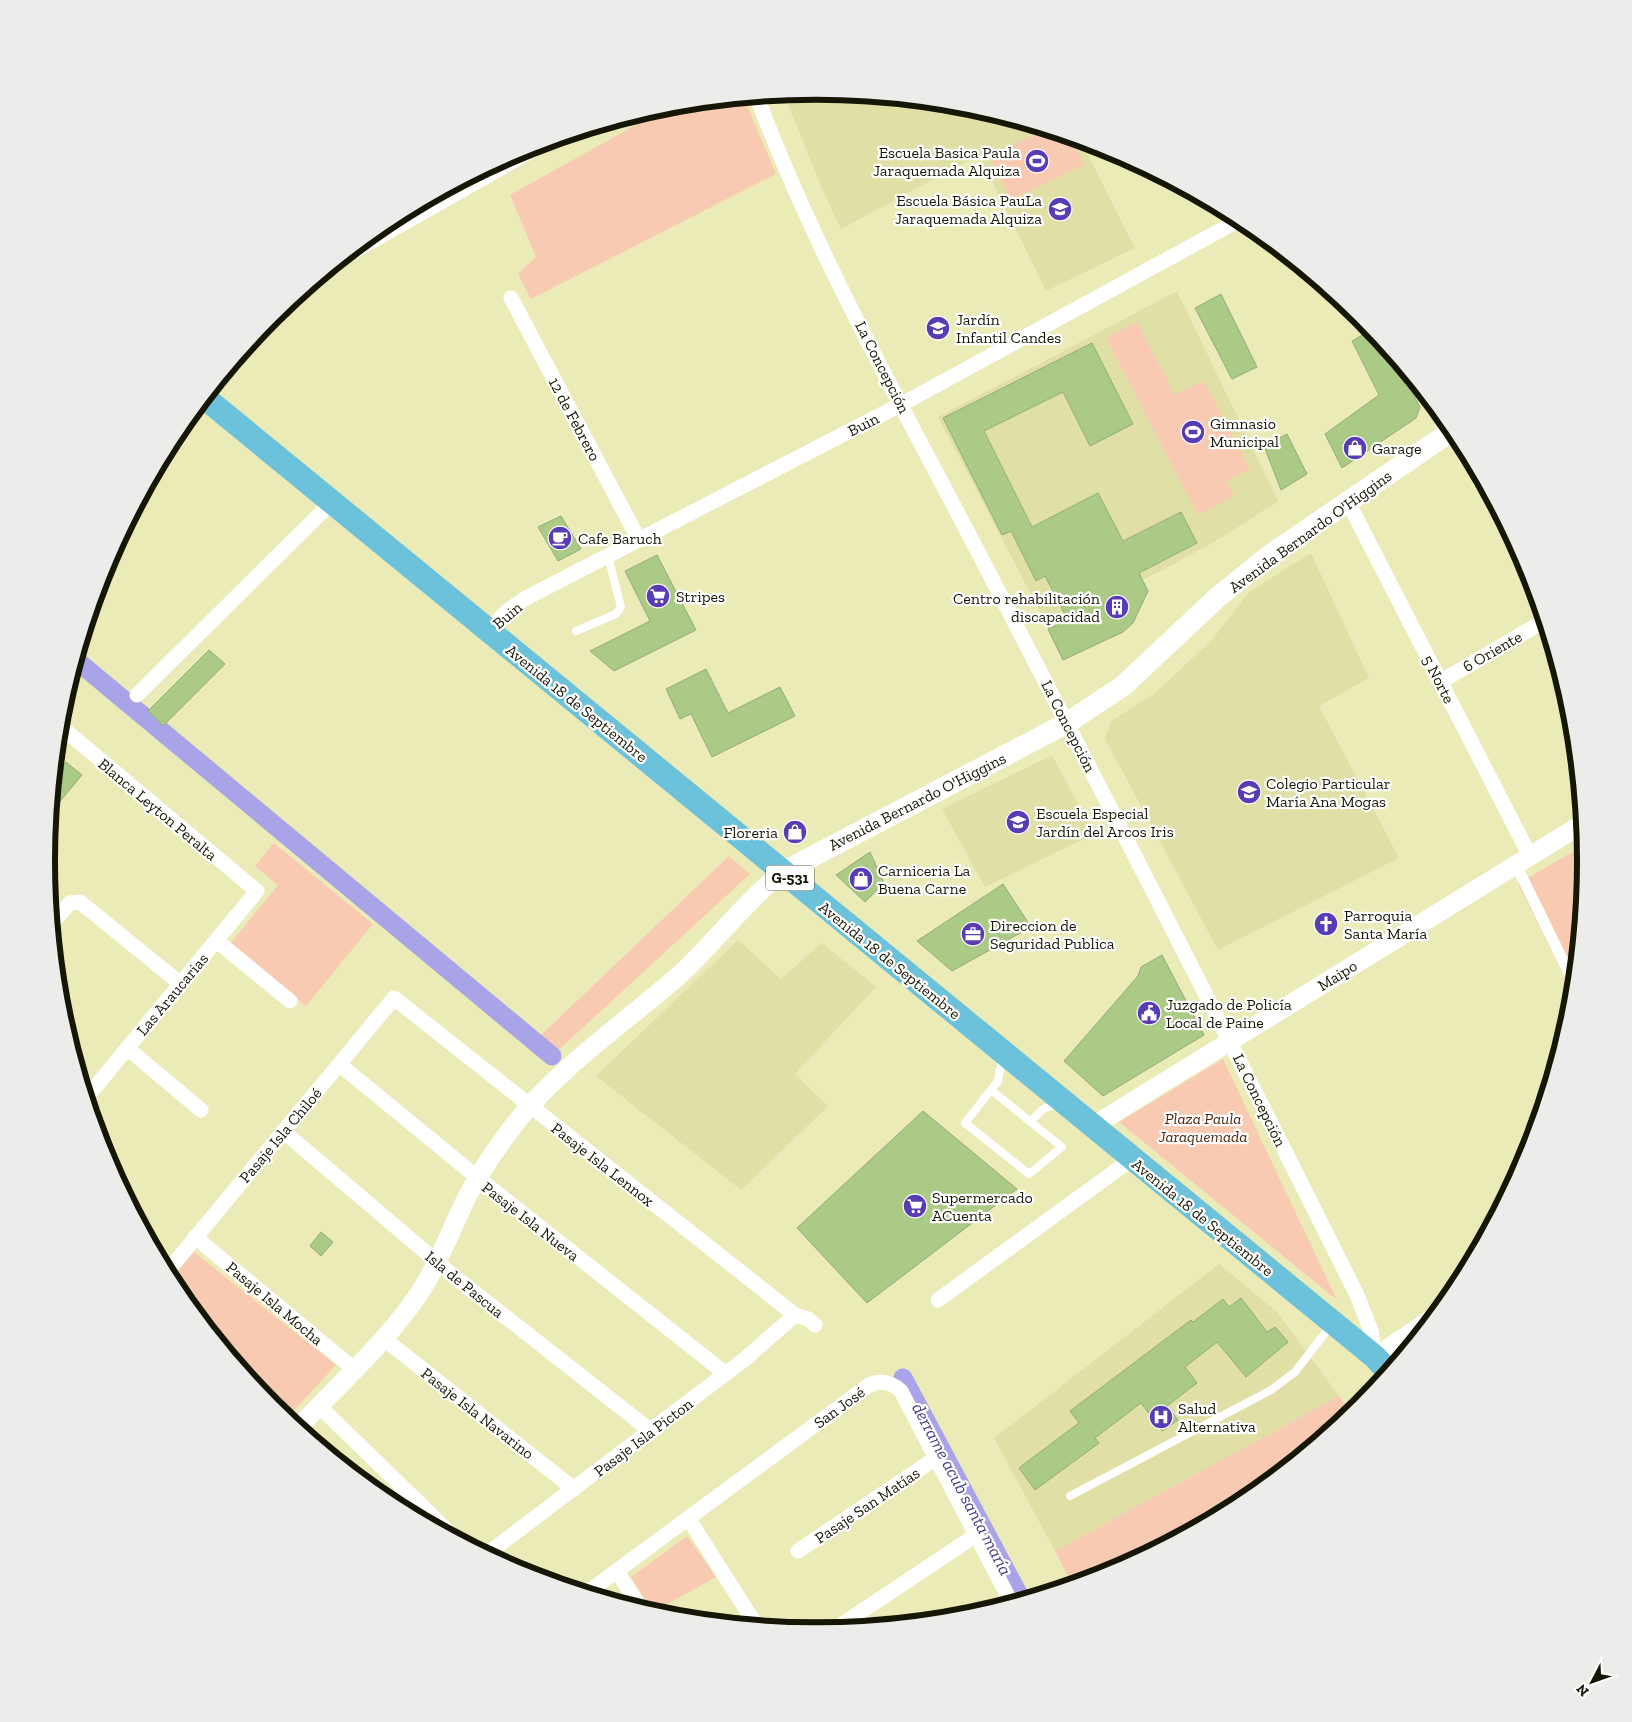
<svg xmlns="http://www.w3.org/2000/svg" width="1632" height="1722" font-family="'Zilla Slab',serif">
<rect width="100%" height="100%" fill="#ebebb8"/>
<!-- built -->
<path fill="#e0e0a6" d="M816,91L966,106L1081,141L1135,248L1046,291L979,155L841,229L822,189L784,94Z
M1177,291L1278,501L1221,538L1161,571L1047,625L938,417Z
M1311,553L1369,678L1319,706L1399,858L1218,950L1105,739L1111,721L1155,693L1211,641L1248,593Z
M1052,755L1094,834L985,887L942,809Z
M738,940L781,979L822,943L876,987L795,1074L828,1106L741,1190L596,1076Z
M1219,1264L1276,1311L1339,1396L1055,1551L994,1438Z"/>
<!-- green -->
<path fill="#f9cab2" d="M744,98L776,174L531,299L518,274L536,257L510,195L670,106Z
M1044,130L1070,138L1084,165L1011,200L990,156Z
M1137,322L1175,395L1204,381L1250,469L1226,481L1234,496L1198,515L1106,338Z
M274,843L373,924L306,1006L230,944L278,885L255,866Z
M1584,845L1586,861L1573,993L1518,884Z
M729,856L750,874L552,1056L536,1040Z
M1223,1059L1337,1300L1119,1122Z
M194,1252L336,1365L287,1418L271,1405L176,1288L171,1279Z
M1369,1395L1360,1406L1243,1501L1110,1572L1072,1584L1055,1551L1339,1396L1346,1406Z
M687,1536L716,1577L653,1612L631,1577Z"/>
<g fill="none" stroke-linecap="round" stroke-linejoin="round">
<!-- canal -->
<path stroke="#a9a3e8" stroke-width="19" d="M76,660L552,1056
M903,1378L1021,1599"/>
</g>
<!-- building -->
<path fill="#abca85" stroke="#96aa7e" d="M1221,294L1257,367L1232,379L1195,308Z
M1371,330L1392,355L1420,407L1416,418L1342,468L1325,434L1379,395L1352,341Z
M1092,343L1133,424L1090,446L1063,392L984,431L1032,527L1098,493L1123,541L1181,512L1197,543L1139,573L1148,591L1133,623L1123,632L1063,660L1048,629L1068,620L1045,576L1036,581L1011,531L1002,535L943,418Z
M1287,434L1307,474L1281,490L1264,446Z
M561,516L581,549L558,561L538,527Z
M657,555L696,630L614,671L590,651L650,621L625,571Z
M209,650L225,664L163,726L148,711Z
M706,669L728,713L780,687L795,716L712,757L691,714L680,719L666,689Z
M66,762L82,775L51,812L55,776Z
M870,852L884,883L865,902L836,875Z
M1003,884L1031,927L952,971L917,941Z
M1162,955L1204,1035L1103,1096L1064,1061L1138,976L1141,967Z
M923,1111L1017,1189L867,1303L797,1228Z
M321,1232L333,1242L321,1256L310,1246Z
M1241,1298L1267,1332L1275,1327L1288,1342L1246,1377L1217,1342L1185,1367L1197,1383L1167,1406L1178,1420L1162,1431L1141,1403L1095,1438L1099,1443L1035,1490L1019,1468L1079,1423L1070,1411L1191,1320L1193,1322L1223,1299L1229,1307Z"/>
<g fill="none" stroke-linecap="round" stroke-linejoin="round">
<!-- service -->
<path stroke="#fff" stroke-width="8" d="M576,631L616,614L621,607L608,556
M991,1090L1062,1147L1029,1174L965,1123L998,1081L1002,1058
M1030,1122L1043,1109L1059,1103
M1070,1496L1271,1390L1295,1372L1332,1324"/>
<!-- pedestrian -->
<path stroke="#fff" stroke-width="11" d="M1516,865L1574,983"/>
<!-- minor -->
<path stroke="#fff" stroke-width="15" d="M757,97C818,260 910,420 990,575C1114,814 1237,1054 1357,1295L1371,1331L1375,1357
M344,257L545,143
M511,298L639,540
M1348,502L1530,856
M488,631L506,612L524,599L902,404L1241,219
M1440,682L1544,621
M137,695L332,502
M60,726L257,891L87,1097
M52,923L70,903L80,902L181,984
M217,941L290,1001
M127,1048L201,1110
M339,1064L478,1178L726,1374
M283,1131L456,1278L651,1431
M195,1237L354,1369
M167,1272L394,998L795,1315L808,1319L815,1325
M938,1300L1132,1159
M383,1338L574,1489
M319,1406L453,1536
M688,1518L756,1625
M798,1551L936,1458
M487,1554L745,1359L795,1315
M617,1571L641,1609
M588,1592L869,1385C881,1380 891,1382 901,1391L1011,1602
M844,1623L976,1535"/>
<!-- tertiary -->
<path stroke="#fff" stroke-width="19" d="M1093,1126L1582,824
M1375,1357L1431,1319
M299,1427C339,1384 393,1336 424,1286C440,1259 451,1230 465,1201C478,1174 496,1149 514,1125C556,1070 623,1024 676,978C713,945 744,902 783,872"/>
<!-- secondary -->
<path stroke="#fff" stroke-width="21" d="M783,872L1067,723L1123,686L1218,597L1270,555L1453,430"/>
<!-- primary -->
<path stroke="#6cc1db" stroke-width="24" d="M205,398L1375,1357L1388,1371"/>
</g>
<!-- icons -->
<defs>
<g id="stadium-disc" transform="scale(1.25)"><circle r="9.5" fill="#583cb4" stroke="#fff"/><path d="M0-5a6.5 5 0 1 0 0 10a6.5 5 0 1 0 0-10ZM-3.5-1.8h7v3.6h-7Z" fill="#fff"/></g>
<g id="school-disc" transform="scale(1.25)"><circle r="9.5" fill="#583cb4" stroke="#fff"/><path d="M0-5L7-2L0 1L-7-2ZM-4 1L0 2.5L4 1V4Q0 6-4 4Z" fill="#fff"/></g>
<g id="shop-disc" transform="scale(1.25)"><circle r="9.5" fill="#583cb4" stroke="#fff"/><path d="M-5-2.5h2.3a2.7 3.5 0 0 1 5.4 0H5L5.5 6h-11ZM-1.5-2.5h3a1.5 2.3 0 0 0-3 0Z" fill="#fff"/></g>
<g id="cafe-disc" transform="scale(1.25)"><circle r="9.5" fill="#583cb4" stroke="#fff"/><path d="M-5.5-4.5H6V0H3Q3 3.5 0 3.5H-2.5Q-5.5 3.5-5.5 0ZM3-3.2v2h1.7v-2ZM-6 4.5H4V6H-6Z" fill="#fff"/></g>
<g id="supermarket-disc" transform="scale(1.25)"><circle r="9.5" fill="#583cb4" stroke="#fff"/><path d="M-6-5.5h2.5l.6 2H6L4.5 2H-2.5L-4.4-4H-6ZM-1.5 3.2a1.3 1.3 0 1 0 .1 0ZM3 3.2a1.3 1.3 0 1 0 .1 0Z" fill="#fff"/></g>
<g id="building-disc" transform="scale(1.25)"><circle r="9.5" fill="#583cb4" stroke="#fff"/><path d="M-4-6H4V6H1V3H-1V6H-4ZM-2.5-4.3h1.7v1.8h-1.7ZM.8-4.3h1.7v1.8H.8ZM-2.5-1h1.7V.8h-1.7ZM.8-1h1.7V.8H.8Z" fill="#fff"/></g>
<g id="church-disc" transform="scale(1.25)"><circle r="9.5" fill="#583cb4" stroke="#fff"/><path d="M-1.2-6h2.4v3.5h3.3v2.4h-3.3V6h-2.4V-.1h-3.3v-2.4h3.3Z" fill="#fff"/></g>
<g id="office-disc" transform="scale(1.25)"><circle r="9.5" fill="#583cb4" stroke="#fff"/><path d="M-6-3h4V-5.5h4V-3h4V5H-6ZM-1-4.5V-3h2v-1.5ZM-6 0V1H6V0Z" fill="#fff"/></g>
<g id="civic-disc" transform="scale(1.25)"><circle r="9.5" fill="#583cb4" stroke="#fff"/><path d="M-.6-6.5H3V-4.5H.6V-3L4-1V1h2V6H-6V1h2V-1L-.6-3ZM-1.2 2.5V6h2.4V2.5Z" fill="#fff"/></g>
<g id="hospital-disc" transform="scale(1.25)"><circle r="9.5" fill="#583cb4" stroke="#fff"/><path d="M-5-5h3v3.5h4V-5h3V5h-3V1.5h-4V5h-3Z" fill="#fff"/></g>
</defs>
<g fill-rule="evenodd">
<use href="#stadium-disc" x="1037" y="161"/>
<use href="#school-disc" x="1060" y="209"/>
<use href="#school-disc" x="938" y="328"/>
<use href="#stadium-disc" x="1193" y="432"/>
<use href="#shop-disc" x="1355" y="448"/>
<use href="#cafe-disc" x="560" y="538"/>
<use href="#supermarket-disc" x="658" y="596"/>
<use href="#building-disc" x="1117" y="607"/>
<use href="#school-disc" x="1249" y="792"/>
<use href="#school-disc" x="1018" y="822"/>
<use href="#shop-disc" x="795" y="832"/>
<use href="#shop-disc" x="861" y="879"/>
<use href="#church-disc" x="1326" y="924"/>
<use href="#office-disc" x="973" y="934"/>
<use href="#civic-disc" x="1149" y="1013"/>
<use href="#supermarket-disc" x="915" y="1206"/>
<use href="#hospital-disc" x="1161" y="1417"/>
</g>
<g text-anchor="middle" stroke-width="4.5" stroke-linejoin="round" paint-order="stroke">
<!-- shield labels -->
<rect fill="#fff" stroke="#5c5c4f" stroke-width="1" x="766" y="865.5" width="48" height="25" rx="4"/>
<g font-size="15" font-weight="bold" fill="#161604">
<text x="790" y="883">G-531</text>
</g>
<!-- poi labels -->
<g font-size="16" fill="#161604" stroke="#fff" text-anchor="start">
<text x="1020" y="158" text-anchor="end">Escuela Basica Paula<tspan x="1020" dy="18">Jaraquemada Alquiza</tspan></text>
<text x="1042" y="206" text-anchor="end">Escuela Básica PauLa<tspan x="1042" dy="18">Jaraquemada Alquiza</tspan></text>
<text x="956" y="325">Jardín<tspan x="956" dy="18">Infantil Candes</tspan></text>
<text x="1210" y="429">Gimnasio<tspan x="1210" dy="18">Municipal</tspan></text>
<text x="1372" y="454">Garage</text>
<text x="578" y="544">Cafe Baruch</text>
<text x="676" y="602">Stripes</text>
<text x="1100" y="604" text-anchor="end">Centro rehabilitación<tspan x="1100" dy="18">discapacidad</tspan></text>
<text x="1266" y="789">Colegio Particular<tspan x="1266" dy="18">María Ana Mogas</tspan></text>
<text x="1036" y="819">Escuela Especial<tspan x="1036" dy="18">Jardín del Arcos Iris</tspan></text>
<text x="778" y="838" text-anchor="end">Floreria</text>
<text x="878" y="876">Carniceria La<tspan x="878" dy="18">Buena Carne</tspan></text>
<text x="1344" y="921">Parroquia<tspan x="1344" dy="18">Santa María</tspan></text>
<text x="990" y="931">Direccion de<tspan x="990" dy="18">Seguridad Publica</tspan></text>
<text x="1166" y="1010">Juzgado de Policía<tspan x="1166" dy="18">Local de Paine</tspan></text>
<text x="932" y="1203">Supermercado<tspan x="932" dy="18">ACuenta</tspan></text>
<text x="1178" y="1414">Salud<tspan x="1178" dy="18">Alternativa</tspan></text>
</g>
<!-- street labels -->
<g font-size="16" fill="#161604" stroke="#fff">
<text transform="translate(883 367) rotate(63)" y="6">La Concepción</text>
<text transform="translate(575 419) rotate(62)" y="6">12 de Febrero</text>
<text transform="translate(863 424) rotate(-27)" y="6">Buin</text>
<text transform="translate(1310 531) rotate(-36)" y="6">Avenida Bernardo O'Higgins</text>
<text transform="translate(507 615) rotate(-40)" y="6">Buin</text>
<text transform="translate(1492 651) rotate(-30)" y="6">6 Oriente</text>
<text transform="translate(1439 679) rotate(63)" y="6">5 Norte</text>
<text transform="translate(577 703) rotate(39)" y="6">Avenida 18 de Septiembre</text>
<text transform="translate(1069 726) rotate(63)" y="6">La Concepción</text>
<text transform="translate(917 801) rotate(-27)" y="6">Avenida Bernardo O'Higgins</text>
<text transform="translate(158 809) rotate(40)" y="6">Blanca Leyton Peralta</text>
<text transform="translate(890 960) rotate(39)" y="6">Avenida 18 de Septiembre</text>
<text transform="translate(1337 975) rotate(-32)" y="6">Maipo</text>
<text transform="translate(172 994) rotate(-50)" y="6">Las Araucarias</text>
<text transform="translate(1260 1100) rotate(64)" y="6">La Concepción</text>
<text transform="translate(280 1135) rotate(-50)" y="6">Pasaje Isla Chiloé</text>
<text transform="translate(603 1164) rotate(38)" y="6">Pasaje Isla Lennox</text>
<text transform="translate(1203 1217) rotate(39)" y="6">Avenida 18 de Septiembre</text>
<text transform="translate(531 1221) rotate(38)" y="6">Pasaje Isla Nueva</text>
<text transform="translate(465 1284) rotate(39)" y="6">Isla de Pascua</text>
<text transform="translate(275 1303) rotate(40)" y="6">Pasaje Isla Mocha</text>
<text transform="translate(839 1407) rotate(-36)" y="6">San José</text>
<text transform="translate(478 1413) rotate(38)" y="6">Pasaje Isla Navarino</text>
<text transform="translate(643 1437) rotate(-37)" y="6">Pasaje Isla Picton</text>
<text transform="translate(867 1505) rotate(-34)" y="6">Pasaje San Matías</text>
</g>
<!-- park labels -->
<g font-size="16" font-style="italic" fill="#4a1e03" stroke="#fff">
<text x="1203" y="1124">Plaza Paula<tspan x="1203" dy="18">Jaraquemada</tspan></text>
</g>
<!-- water labels -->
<g font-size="18" font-style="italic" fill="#4a3b8b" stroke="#fff">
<text transform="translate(962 1489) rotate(62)" y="6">derrame acub santa maría</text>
</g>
</g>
<!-- crop -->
<path d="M0 0H1632V1722H0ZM55 861a761 761 0 1 1 1522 0a761 761 0 1 1-1522 0Z" fill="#ececeb" fill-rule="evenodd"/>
<path fill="none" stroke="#161604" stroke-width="6" d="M55 861a761 761 0 1 1 1522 0a761 761 0 1 1-1522 0Z"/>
<!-- north arrow -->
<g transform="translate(1592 1682) rotate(229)" stroke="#ffffff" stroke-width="4" paint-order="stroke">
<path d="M0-4L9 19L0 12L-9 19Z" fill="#161604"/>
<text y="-8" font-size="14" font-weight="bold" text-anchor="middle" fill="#161604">N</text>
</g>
</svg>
